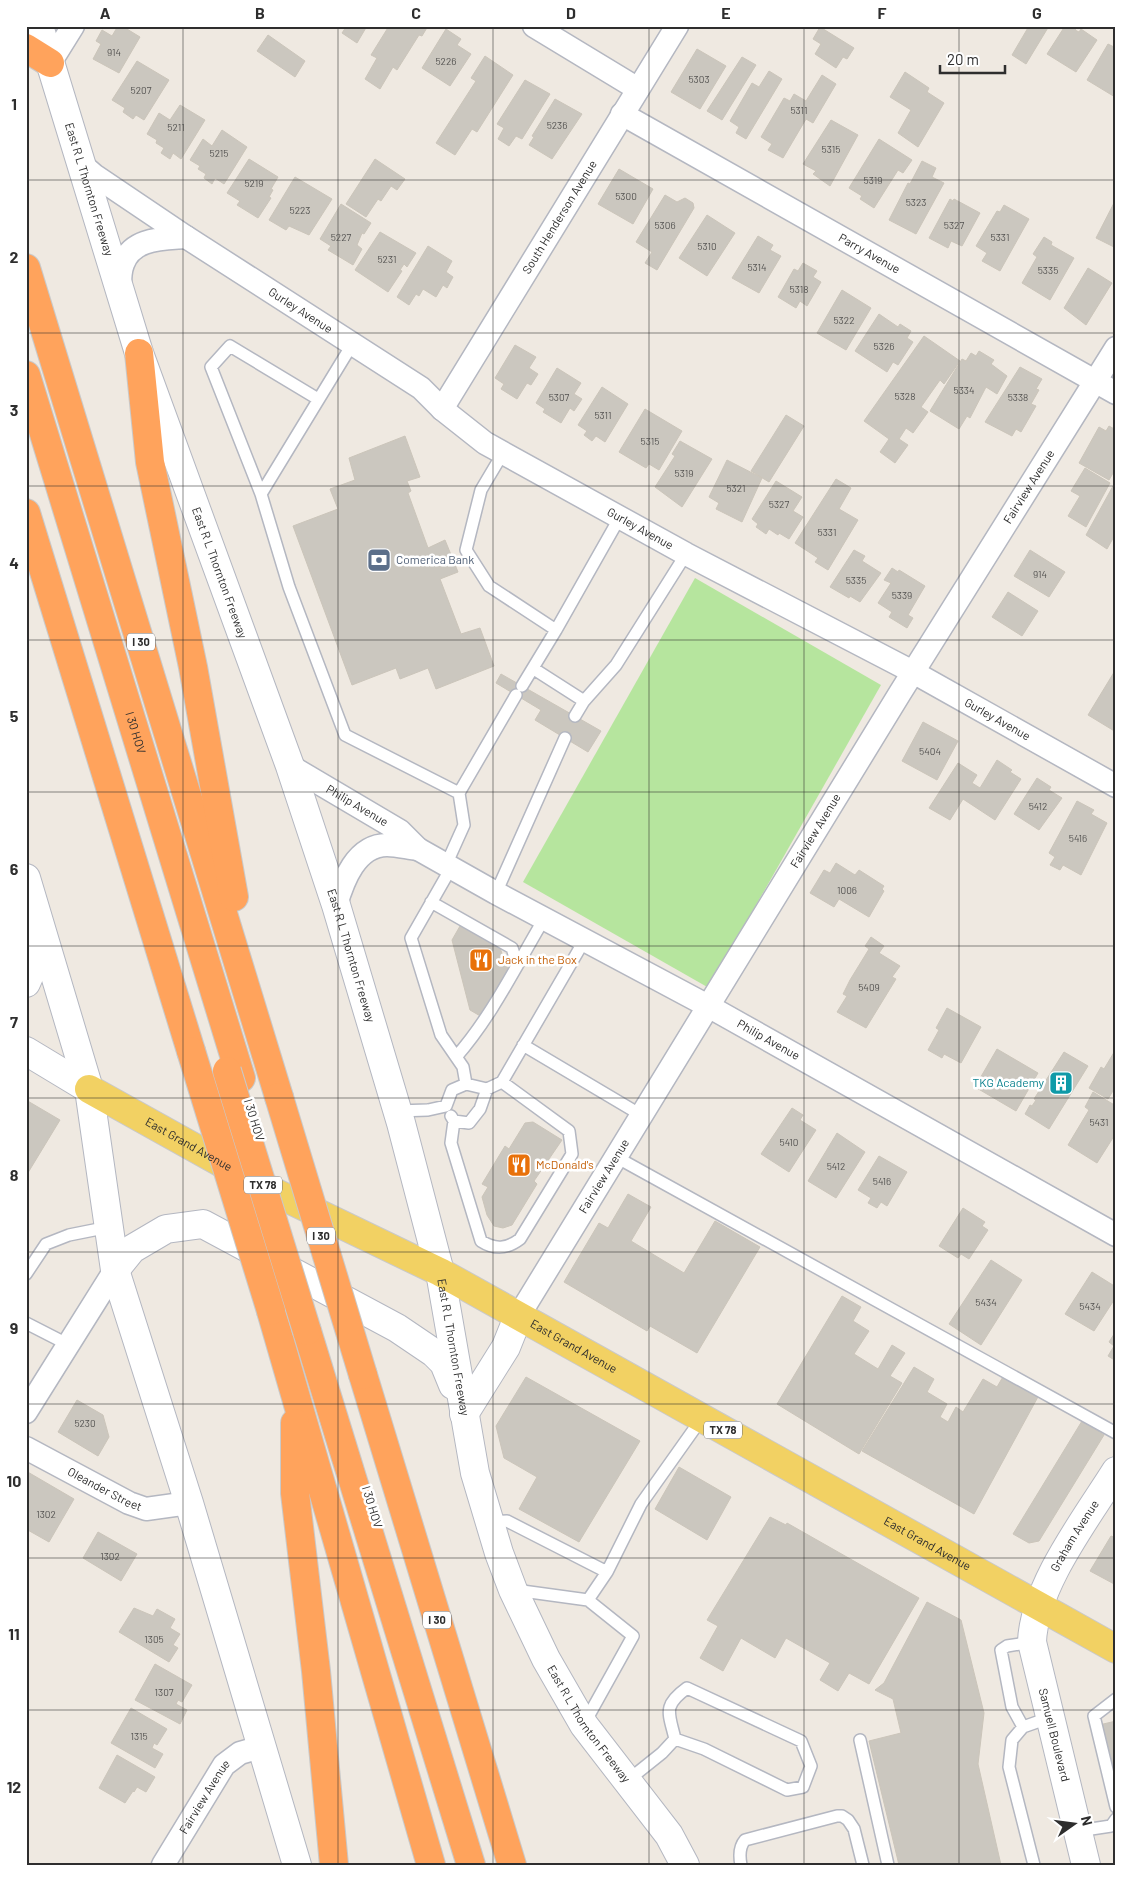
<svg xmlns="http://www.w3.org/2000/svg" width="1142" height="1891" font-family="Barlow,sans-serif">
<rect width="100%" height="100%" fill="#efe9e1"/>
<!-- green -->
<path fill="#b6e59e" d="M695,578L881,685L709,988L523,882Z"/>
<!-- building -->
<path fill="#cbc7bf" stroke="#cbc5ba" d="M118,26H122L140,37L119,73L93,59L101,44L96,41L102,30L112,36Z
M344,26H367L357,43L342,33L346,27Z
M389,26H428L422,36L419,35L397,70L393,67L380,89L365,79L377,58L371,55Z
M1029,26H1049L1026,64L1012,55Z
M1065,26H1074L1077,28L1075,30L1079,32L1081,29L1097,40L1076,72L1047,54Z
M820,27L854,48L847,59L843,57L836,68L815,54L821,44L813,39Z
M446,29L461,39L457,45L471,54L450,86L422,68Z
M268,35L305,61L295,77L257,51Z
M1108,44L1116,48L1115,97L1087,80Z
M697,49L726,66L700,109L671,92Z
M485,56L513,75L477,132L472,129L455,155L436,143L476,81L471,78Z
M742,57L756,65L722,120L707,111Z
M137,61L169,80L144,120L136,115L133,119L123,112L125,108L112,100Z
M769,71L782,79L746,139L736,133L739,127L730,121L752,83L759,87Z
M905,72L929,88L927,92L944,103L918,147L898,133L911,110L890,97Z
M822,75L836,84L813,123L806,119L783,158L768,150L772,144L761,137L784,98L790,101L794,94L806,101Z
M525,80L550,94L522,139L516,136L509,146L498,139L504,128L497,124Z
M555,99L582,114L552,159L529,145L534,137L532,136Z
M180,105L205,120L181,159L173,153L170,159L161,153L164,148L156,143L157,140L147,134L159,113L170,120Z
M831,120L858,135L830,186L813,174L816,171L803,164Z
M222,130L247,147L224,184L215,178L212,184L204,178L206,174L198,169L200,166L190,160L203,139L212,146Z
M879,139L912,160L903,173L898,170L874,208L860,199L862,196L849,188Z
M249,159L278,177L271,189L273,190L269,197L271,198L258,218L237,205L240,201L227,193Z
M375,159L405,179L397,190L391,186L381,201L378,199L366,217L346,204Z
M922,161L936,168L932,177L944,183L916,234L889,220L908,183L910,184Z
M619,169L653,189L633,224L598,204Z
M295,177L332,199L309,235L289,226L286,230L269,220Z
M665,195L677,202L685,198L693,203L694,208L657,270L645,263L652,252L636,242Z
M950,199L953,201L954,199L980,213L962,246L951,241L948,248L929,238Z
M1115,201L1116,202V248L1096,238Z
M341,204L371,223L364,234L362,233L357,245L362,249L353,265L328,250L331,246L320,239Z
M1004,205L1029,219L1000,271L982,261L987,253L976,246L997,211L1000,212Z
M707,215L735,233L707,276L679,258Z
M380,232L416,253L407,267L404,264L400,270L402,271L388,292L355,270Z
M758,236L773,245L770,250L781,256L759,293L732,278Z
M1044,237L1052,242L1051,245L1074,258L1050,300L1022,283L1037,257L1033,254Z
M428,246L452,261L446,272L453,277L447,288L443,285L436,297L423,289L419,296L416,294L409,305L397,297Z
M803,263L817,271L813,277L821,282L807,306L800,301L796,308L778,297L794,269L798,271Z
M1088,268L1112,283L1086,325L1064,308Z
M842,290L871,308L846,350L817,333Z
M879,314L898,327L900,324L911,331L907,338L913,342L898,365L893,362L887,372L855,351Z
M924,336L960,361L944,384L940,380L921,407L928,412L913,433L906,428L899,439L908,445L895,463L880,452L889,439L864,421Z
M515,345L536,357L529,368L538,374L531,385L527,383L517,399L501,389L504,384L495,378Z
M979,351L994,360L991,364L1007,376L997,394L986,387L970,418L967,416L959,429L930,411L962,359L966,361L971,353L976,356Z
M1020,367L1042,379L1036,389L1039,390L1031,404L1036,406L1021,432L1016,429L1012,436L985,422Z
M557,368L581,383L574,394L582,399L574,411L570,408L561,423L543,412L545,409L536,403Z
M602,387L628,404L605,442L596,436L592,441L584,435L587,431L578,425Z
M645,409L682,431L659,470L649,464L646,468L619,452Z
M786,415L804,426L769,482L751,471Z
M1109,426L1116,430V459L1112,465L1116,468L1109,480L1079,463L1099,427L1106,431Z
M405,436L420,477L407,481L411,491L408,493L428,548L445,540L458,572L440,579L461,634L480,628L494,666L436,689L428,668L400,679L396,668L352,685L293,526L338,509L330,489L355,480L349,458Z
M680,441L712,459L682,507L655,487L675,456L672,454Z
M727,460L762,478L742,522L716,509L719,503L709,497Z
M1085,468L1110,483L1086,527L1068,516L1080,496L1071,491Z
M836,479L851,488L839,509L858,520L828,570L815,562L818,558L795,543Z
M776,481L802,497L793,511L803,517L789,539L779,533L778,535L769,529L766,534L756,527L758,524L752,519Z
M1113,486L1116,488V533L1107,549L1086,535Z
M854,550L865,556L862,561L881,573L860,602L850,596L849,598L830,587Z
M1030,550L1065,572L1049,597L1014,576Z
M892,568L898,572L899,570L925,586L908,615L913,618L907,628L889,617L892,612L878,603L891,583L884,580Z
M1008,592L1038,611L1022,636L992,617Z
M1116,669V732L1088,715Z
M501,674L601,731L588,752L535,720L541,710L496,683Z
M923,722L958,741L937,780L902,761Z
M997,760L1012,770L1010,772L1021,779L995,820L963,799L950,820L929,808L958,763L977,775L972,783L980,788Z
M1037,778L1051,787L1049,790L1062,798L1039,830L1014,814Z
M1077,801L1094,810L1091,814L1107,823L1081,875L1063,865L1060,870L1050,865L1055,857L1049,853Z
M836,863L855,875L859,870L884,886L882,889L884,891L869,917L839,899L834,907L810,893L824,870L830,873Z
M460,926L500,948L509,972L482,1017L470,1010L452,940Z
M871,937L884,946L879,953L900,966L892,977L896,979L866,1028L837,1012L847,996L843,994L850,980L869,949L865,946Z
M947,1008L981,1027L961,1063L944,1054L942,1058L928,1050L939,1030L936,1028Z
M997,1049L1038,1073L1016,1111L975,1087Z
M1116,1049V1086L1108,1099L1089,1088L1101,1067L1104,1069Z
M1064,1052L1088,1066L1049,1129L1025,1114L1030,1105L1032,1106L1036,1100L1034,1099Z
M1093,1092L1116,1106V1133L1097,1163L1068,1145L1089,1110L1085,1107Z
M26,1100L60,1120L26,1176Z
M792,1108L803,1115L800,1120L816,1130L789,1172L761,1154Z
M533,1122L562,1140L534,1181L537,1184L512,1225L503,1228L494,1226L487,1215L482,1197L488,1187L482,1184L505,1146L509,1149L525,1123Z
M837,1133L865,1152L836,1198L808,1181Z
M879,1156L907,1172L887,1206L881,1202L877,1208L868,1203L871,1198L858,1190Z
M628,1194L651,1207L631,1241L684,1273L715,1221L760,1247L697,1353L650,1326L647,1331L564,1282L599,1223L608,1228Z
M963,1208L985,1222L982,1226L988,1230L969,1259L961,1254L958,1258L939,1246Z
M991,1260L1022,1280L981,1345L949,1324Z
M1092,1272L1116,1287V1297L1094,1331L1065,1314Z
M842,1296L861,1307L853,1321L869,1331L854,1354L878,1369L892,1345L905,1353L890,1376L902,1383L859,1454L777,1404Z
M1116,1331V1361L1108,1356L1114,1346L1109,1342Z
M914,1367L934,1379L927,1392L947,1404L940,1417L948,1422L956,1407L963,1412L983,1379L997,1387L1004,1375L1039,1395L974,1514L862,1451Z
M526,1377L640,1441L579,1542L519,1509L537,1477L504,1458L496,1426Z
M77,1400L103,1415L109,1437L98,1456L58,1432Z
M1082,1421L1104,1435L1039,1541L1029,1543L1013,1534Z
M679,1467L731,1497L707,1540L655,1509Z
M26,1471L74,1499L49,1542L26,1529Z
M770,1517L786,1525L787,1523L919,1598L869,1684L849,1673L838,1691L820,1680L830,1663L786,1638L775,1658L741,1638L723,1671L700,1658L718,1626L707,1620Z
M98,1532L137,1554L121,1581L83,1558Z
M1111,1536L1116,1538V1585L1090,1571Z
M927,1602L961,1620L984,1713L978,1764L1001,1865H899L869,1741L901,1733L893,1699L875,1690L884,1683Z
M134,1608L153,1616L157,1609L175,1619L170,1628L180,1634L173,1645L178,1648L169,1662L119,1632Z
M155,1664L192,1685L182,1702L178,1700L176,1704L187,1710L180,1724L135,1700Z
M131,1708L167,1729L157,1745L154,1743L152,1748L163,1754L155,1768L111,1743Z
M1116,1721V1773L1111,1774L1099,1725Z
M117,1755L155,1777L146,1792L137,1787L134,1792L133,1791L125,1803L99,1788Z"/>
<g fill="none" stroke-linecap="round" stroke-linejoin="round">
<!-- lane casing -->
<g stroke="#b4b7c1" stroke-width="14">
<path id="lane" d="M353,343L261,494L289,587L345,735L459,793
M503,453L481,490L466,550L489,586L556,630
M261,494L211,367L230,346L318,399
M534,669L584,701
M522,686L556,630L620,517
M575,716L584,701L616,665L686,554
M446,865L464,825L459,793L516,695
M451,868L411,938L441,1035L463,1067L466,1084
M496,893L565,738
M431,902L512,948L517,964
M523,1045L641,1115
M456,1057C492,1016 516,966 544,919
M397,1111L428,1110L446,1106L452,1090L466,1084L487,1089L502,1082L584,941
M451,1116L454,1121L469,1123L480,1109L487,1089
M454,1121L451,1143L481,1241C495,1250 507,1249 520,1239L572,1154L569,1131L502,1082
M616,1157L1116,1433
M26,1274L46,1244L69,1235L109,1227
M26,1323L69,1345
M490,1522L507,1521L607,1572L641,1504L702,1418
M515,1590L588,1600L607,1572
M1116,1699L1094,1716L1116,1807
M584,1724L633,1636L588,1600
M1023,1727L1012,1707L1001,1650L1007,1646L1032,1642
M860,1740L888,1865
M627,1781L662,1753L675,1739L704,1749L787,1790L803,1787L811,1766L801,1741L687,1688C662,1706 669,1713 675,1739
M1078,1831L1111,1826L1116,1819
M741,1865C739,1855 739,1847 745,1840L837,1816H842L848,1820L854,1829L863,1865
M1034,1865L1009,1767L1012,1740L1023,1727L1040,1721"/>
</g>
<!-- street casing -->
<g stroke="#b4b7c1" stroke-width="25">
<g id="street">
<path d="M534,26L638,89"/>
<path d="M50,63L73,26"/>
<path id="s1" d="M622,114L1116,393"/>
<path d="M80,163L94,175L186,237C162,239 132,238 123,264C120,271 120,280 120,287"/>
<path id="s2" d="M186,237L421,388L442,409L485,443L686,554L913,672L1116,786"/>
<path id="s3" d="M442,409L677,26"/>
<path id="s4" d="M290,766L400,831L418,849C408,848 397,845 387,845C356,845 343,881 336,905"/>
<path id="s5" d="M418,849L496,893L708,1006L1116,1235"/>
<path id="s6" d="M518,1317L900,693L1116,348"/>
<path d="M26,1412L115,1270"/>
<path id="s7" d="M26,1448L129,1503L146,1509L189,1503"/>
<path id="s8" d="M163,1865L224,1765L240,1753L261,1747"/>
</g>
</g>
<!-- secondary casing -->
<g stroke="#b4b7c1" stroke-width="30">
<g id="secondary">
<path id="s9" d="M39,26L139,353L290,766L336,905L401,1123L440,1272L475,1473L499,1553L513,1590L546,1659L584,1725L669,1835L685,1865"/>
<path d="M26,878L89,1089L115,1270L189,1503L297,1865"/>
<path d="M26,983L30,974L33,923"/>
<path d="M26,1051L89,1089"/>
<path d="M115,1270L132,1249L166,1229L203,1224L397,1328L434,1353L444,1363L453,1385"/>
<path d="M464,1414L506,1347L518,1317"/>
<path id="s10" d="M1086,1865L1032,1642C1034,1586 1086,1519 1116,1471"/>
</g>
</g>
<!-- primary casing -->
<g stroke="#c9c9c9" stroke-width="30">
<g id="primary">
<path id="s11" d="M89,1089L274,1192L440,1272L1116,1649"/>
</g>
</g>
<!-- highway casing -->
<g stroke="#c9c9c9" stroke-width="30">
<g id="highway">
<path d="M26,48L50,63"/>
<path d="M26,268L279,1097"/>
<path d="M139,353L150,462L193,667L234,897"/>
<path id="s12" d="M26,375L241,1078"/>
<path d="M26,513L191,1051"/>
<path d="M271,1311L431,1865"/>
<path d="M307,1331L471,1865"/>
<path d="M363,1375L512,1865"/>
<path d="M295,1423V1493L316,1671L334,1865"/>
</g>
</g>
<!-- lane -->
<use href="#lane" stroke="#fff" stroke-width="11"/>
<!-- street -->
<use href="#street" stroke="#fff" stroke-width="22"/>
<!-- secondary -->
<use href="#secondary" stroke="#fff" stroke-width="28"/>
<!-- primary -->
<use href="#primary" stroke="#f2d163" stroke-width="28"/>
<!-- highway -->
<use href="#highway" stroke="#ffa35c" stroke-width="28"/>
<!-- highway-bridge casing -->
<g stroke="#c9c9c9" stroke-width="30" stroke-linecap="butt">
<path id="highway-bridge" d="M191,1051L271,1311
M227,1071L307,1331
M279,1097L363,1375"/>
</g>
<!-- highway-bridge -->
<use href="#highway-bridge" stroke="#ffa35c" stroke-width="28"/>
</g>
<!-- grid -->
<path fill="none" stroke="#2e2e2e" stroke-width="1" stroke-opacity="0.55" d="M183,26V1865M338,26V1865M493,26V1865M649,26V1865M804,26V1865M959,26V1865M26,180H1116M26,333H1116M26,486H1116M26,640H1116M26,792H1116M26,946H1116M26,1098H1116M26,1252H1116M26,1404H1116M26,1558H1116M26,1710H1116"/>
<!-- icons -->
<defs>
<g id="bank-square" transform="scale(1.25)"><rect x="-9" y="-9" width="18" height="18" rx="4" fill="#5c6f8a" stroke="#fff"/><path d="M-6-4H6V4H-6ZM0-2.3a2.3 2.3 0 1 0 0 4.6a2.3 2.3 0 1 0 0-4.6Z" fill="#fff"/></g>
<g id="restaurant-square" transform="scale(1.25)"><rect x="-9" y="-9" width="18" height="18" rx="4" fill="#e8710a" stroke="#fff"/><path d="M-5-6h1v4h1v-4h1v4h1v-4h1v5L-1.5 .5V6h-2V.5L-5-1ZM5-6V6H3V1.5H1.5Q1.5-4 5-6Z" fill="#fff"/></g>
<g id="building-square" transform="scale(1.25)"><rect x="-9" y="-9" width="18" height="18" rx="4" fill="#0f9aa8" stroke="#fff"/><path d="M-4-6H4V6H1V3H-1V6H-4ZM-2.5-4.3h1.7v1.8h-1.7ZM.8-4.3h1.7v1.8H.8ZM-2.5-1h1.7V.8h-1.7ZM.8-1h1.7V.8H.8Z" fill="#fff"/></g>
</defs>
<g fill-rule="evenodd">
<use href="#bank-square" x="379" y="560"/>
<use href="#restaurant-square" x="481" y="960"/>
<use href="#building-square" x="1061" y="1083"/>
<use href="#restaurant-square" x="519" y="1165"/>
</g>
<g text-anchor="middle" stroke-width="5" stroke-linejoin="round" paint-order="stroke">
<!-- number labels -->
<g font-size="10" fill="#555452">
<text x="114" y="56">914</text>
<text x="446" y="65">5226</text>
<text x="699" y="83">5303</text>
<text x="141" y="94">5207</text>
<text x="799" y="114">5311</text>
<text x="557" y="129">5236</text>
<text x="176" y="131">5211</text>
<text x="831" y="153">5315</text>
<text x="219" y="157">5215</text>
<text x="873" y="184">5319</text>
<text x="254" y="187">5219</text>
<text x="626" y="200">5300</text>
<text x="916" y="206">5323</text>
<text x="300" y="214">5223</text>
<text x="665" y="229">5306</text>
<text x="954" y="229">5327</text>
<text x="341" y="241">5227</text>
<text x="1000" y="241">5331</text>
<text x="707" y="250">5310</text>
<text x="387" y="263">5231</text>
<text x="757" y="271">5314</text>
<text x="1048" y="274">5335</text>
<text x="799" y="293">5318</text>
<text x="844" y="324">5322</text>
<text x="884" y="350">5326</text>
<text x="964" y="394">5334</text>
<text x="905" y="400">5328</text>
<text x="559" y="401">5307</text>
<text x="1018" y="401">5338</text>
<text x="603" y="419">5311</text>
<text x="650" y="445">5315</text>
<text x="684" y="477">5319</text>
<text x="736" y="492">5321</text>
<text x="779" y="508">5327</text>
<text x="827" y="536">5331</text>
<text x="1040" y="578">914</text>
<text x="856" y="584">5335</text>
<text x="902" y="599">5339</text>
<text x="930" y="755">5404</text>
<text x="1038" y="810">5412</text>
<text x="1078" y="842">5416</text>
<text x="847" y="894">1006</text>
<text x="869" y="991">5409</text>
<text x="1099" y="1126">5431</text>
<text x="789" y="1146">5410</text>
<text x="836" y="1170">5412</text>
<text x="882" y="1185">5416</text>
<text x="986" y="1306">5434</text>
<text x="1090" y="1310">5434</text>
<text x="85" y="1427">5230</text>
<text x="46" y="1518">1302</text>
<text x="110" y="1560">1302</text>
<text x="154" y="1643">1305</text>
<text x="164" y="1696">1307</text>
<text x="139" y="1740">1315</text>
</g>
<!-- shield labels -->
<g fill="#fff" stroke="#6d6d6d" stroke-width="1">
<rect x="127" y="633.5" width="28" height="17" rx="4"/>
<rect x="244" y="1176.5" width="38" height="17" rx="4"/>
<rect x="307" y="1227.5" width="28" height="17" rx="4"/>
<rect x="704" y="1421.5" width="38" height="17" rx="4"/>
<rect x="423" y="1611.5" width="28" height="17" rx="4"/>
</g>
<g font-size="11" font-weight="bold" fill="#2e2e2e">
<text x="141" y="646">I 30</text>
<text x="263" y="1189">TX 78</text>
<text x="321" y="1240">I 30</text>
<text x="723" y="1434">TX 78</text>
<text x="437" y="1624">I 30</text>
</g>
<!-- street labels -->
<g font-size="12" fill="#2e2e2e" stroke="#fff">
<text dy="4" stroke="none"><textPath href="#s9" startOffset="171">East R L Thornton Freeway</textPath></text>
<text dy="4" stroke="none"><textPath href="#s3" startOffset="225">South Henderson Avenue</textPath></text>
<text dy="4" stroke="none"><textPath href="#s1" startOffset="284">Parry Avenue</textPath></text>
<text dy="4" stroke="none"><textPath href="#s2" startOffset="136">Gurley Avenue</textPath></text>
<text dy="4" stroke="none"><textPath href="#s6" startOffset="975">Fairview Avenue</textPath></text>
<text dy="4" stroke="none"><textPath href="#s2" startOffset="541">Gurley Avenue</textPath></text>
<text dy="4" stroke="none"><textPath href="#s9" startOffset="576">East R L Thornton Freeway</textPath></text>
<text dy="4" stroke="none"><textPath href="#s2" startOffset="946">Gurley Avenue</textPath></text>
<text dy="4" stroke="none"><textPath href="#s12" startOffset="374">I 30 HOV</textPath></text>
<text dy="4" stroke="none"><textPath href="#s4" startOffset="78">Philip Avenue</textPath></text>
<text dy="4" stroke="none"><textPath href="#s6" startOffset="570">Fairview Avenue</textPath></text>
<text dy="4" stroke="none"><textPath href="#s9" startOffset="981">East R L Thornton Freeway</textPath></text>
<text dy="4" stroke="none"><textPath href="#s5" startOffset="399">Philip Avenue</textPath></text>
<text transform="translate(254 1120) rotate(73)" y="4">I 30 HOV</text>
<text dy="4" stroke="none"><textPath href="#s11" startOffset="114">East Grand Avenue</textPath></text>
<text dy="4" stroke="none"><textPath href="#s6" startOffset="165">Fairview Avenue</textPath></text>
<text dy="4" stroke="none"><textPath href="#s9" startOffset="1386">East R L Thornton Freeway</textPath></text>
<text dy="4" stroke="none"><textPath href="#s11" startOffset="549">East Grand Avenue</textPath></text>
<text dy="4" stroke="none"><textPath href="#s7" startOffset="89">Oleander Street</textPath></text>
<text transform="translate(372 1507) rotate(73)" y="4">I 30 HOV</text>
<text dy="4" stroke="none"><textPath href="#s10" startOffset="345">Graham Avenue</textPath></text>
<text dy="4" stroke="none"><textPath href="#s11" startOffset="954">East Grand Avenue</textPath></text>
<text dy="4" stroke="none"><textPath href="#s9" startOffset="1791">East R L Thornton Freeway</textPath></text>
<text transform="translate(1054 1735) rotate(76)" y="4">Samuell Boulevard</text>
<text dy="4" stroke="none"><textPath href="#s8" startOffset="80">Fairview Avenue</textPath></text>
</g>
<!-- service labels -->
<g font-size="12" fill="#4e5e75" stroke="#fff" text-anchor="start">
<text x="396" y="564">Comerica Bank</text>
</g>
<!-- food labels -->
<g font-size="12" fill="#c56008" stroke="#fff" text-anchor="start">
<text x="498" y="964">Jack in the Box</text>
<text x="536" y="1169">McDonald's</text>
</g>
<!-- culture labels -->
<g font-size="12" fill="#0d838f" stroke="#fff" text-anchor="end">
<text x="1044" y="1087">TKG Academy</text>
</g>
</g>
<!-- border -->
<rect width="1142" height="1891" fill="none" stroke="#ffffff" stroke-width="55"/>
<!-- north arrow -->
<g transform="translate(1074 1824) rotate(76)" stroke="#ffffff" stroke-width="4" paint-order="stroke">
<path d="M0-4L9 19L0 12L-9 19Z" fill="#2e2e2e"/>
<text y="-8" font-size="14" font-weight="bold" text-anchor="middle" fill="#2e2e2e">N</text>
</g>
<!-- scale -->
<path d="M940 65v8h65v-8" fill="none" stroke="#2e2e2e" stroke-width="2.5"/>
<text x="947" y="65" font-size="15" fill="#2e2e2e" stroke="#ffffff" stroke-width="4" paint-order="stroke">20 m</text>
<rect x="28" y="28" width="1086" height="1836" fill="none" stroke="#2e2e2e" stroke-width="2"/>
<g font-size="16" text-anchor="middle" font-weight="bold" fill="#2e2e2e">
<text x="105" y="19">A</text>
<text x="260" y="19">B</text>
<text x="416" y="19">C</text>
<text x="571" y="19">D</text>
<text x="726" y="19">E</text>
<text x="882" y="19">F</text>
<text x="1037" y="19">G</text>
<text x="14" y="110">1</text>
<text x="14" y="263">2</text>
<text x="14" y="416">3</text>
<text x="14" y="569">4</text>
<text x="14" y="722">5</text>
<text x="14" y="875">6</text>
<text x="14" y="1028">7</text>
<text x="14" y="1181">8</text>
<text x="14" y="1334">9</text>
<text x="14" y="1487">10</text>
<text x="14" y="1640">11</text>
<text x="14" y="1793">12</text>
</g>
</svg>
